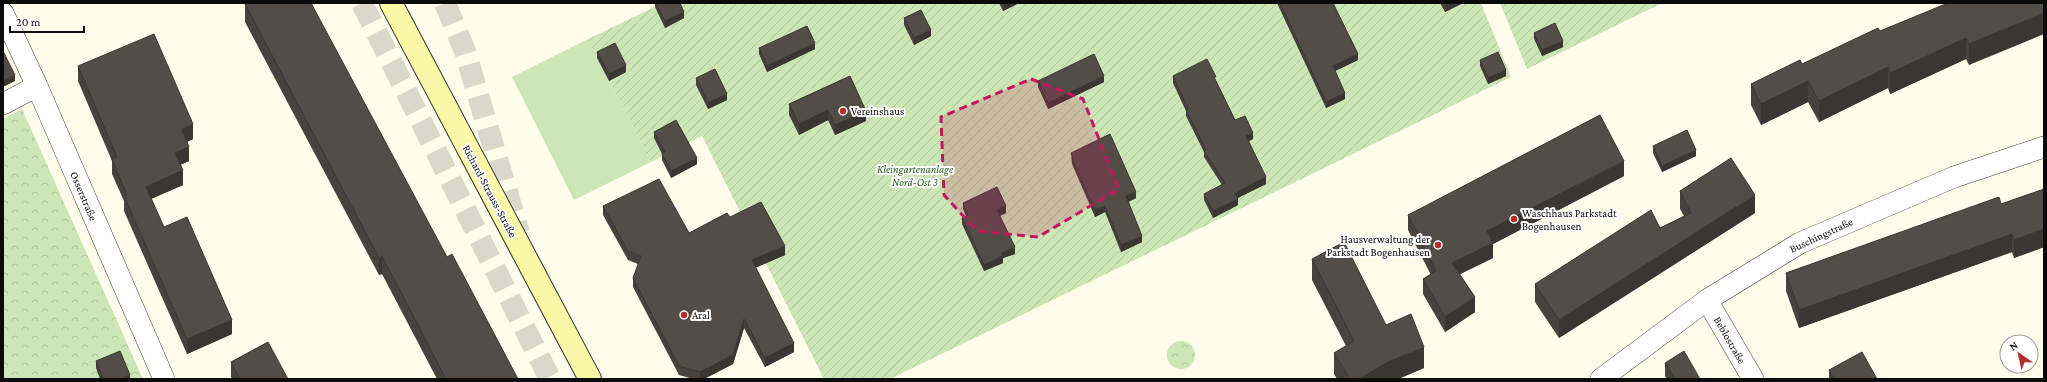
<svg xmlns="http://www.w3.org/2000/svg" width="2047" height="382" font-family="'Crimson Pro',serif">
<defs>
<pattern id="park-crowns" width="20" height="18" patternUnits="userSpaceOnUse"><rect width="20" height="18" fill="#cce6b6"/><path d="M2 6a3 3 0 1 1 6 0M12 15a3 3 0 1 1 6 0" fill="none" stroke="#aec49b"/></pattern>
<pattern id="garden-furrows" width="10" height="10" patternUnits="userSpaceOnUse"><rect width="10" height="10" fill="#cce6b6"/><path d="M-1 1l2-2M0 10L10 0M9 11l2-2" fill="none" stroke="#aec49b"/></pattern>
</defs>
<rect width="100%" height="100%" fill="#fefcea"/>
<!-- grass -->
<path fill="#cce6b6" d="M588,39L651,162L574,200L512,77Z"/>
<!-- park -->
<path fill="url(#park-crowns)" d="M22,109L143,379H3V119Z
M1167 355a14 14 0 1 1 28 0a14 14 0 1 1-28 0Z"/>
<!-- garden -->
<path fill="url(#garden-furrows)" d="M663,3H1481L1511,77L890,379H824L702,136L651,162L588,39Z
M1500,3H1662L1527,69Z"/>
<g fill="none" stroke-linecap="round" stroke-linejoin="round">
<!-- highway-tunnel -->
<path stroke="#dad8c9" stroke-width="22" stroke-dasharray="22 11" stroke-linecap="butt" d="M362,3L550,379
M445,3L465,51L519,233"/>
<!-- street casing -->
<g stroke="#3e3e3e" stroke-width="22">
<path id="street" d="M3,13L37,86L164,379
M3,104L37,86
M1707,300L1753,379
M1601,379L1707,300L1800,243L1954,177L2044,147"/>
</g>
<!-- secondary casing -->
<g stroke="#2d2d2d" stroke-width="24">
<path id="secondary" d="M391,3L590,379"/>
</g>
<!-- street -->
<use href="#street" stroke="#fff" stroke-width="21"/>
<!-- secondary -->
<use href="#secondary" stroke="#fbf8a8" stroke-width="22"/>
</g>
<!-- wall -->
<path fill="#47423e" d="M655,3H680L684,18L665,28L655,7Z
M999,3H1019L1003,11Z
M1277,3H1333L1358,60L1335,71L1345,99L1326,108Z
M1440,3H1463L1445,12Z
M2044,3L1969,65L1966,59L1890,94L1888,88L1819,122L1808,102L1761,125L1751,105V84L1802,64L1880,31Z
M245,4L447,257L518,379H437L382,274L379,275L245,22Z
M904,18L931,36L914,45L904,25Z
M1534,33L1563,47L1542,56L1534,39Z
M759,48L815,49L767,72L759,54Z
M597,52L626,72L609,81L597,58Z
M1480,60L1506,76L1488,84L1480,66Z
M78,66L193,139L187,142L189,161L180,165L183,185L151,199L164,227L232,334L187,354L124,211V201L112,174V161L78,81Z
M850,76L866,121L835,135L828,120L799,135L789,115V104Z
M1173,76L1216,81L1235,120L1253,139L1249,141L1266,184L1238,198V205L1213,218L1204,200V194L1222,185L1204,157V152L1186,116V111L1173,83Z
M696,78L727,100L708,109L696,85Z
M1038,81L1104,82L1048,109L1038,87Z
M654,132L697,164L671,178L662,160V154L654,138Z
M1653,146L1696,156L1662,172L1653,153Z
M1071,153L1136,198L1128,202L1142,242L1121,252L1105,212L1095,217L1072,164Z
M1624,176L1493,244V258L1460,274L1475,312L1445,332L1423,294V279L1431,275L1408,230V215Z
M2044,189V247L2014,258L2012,252L1799,328L1786,291V273L2001,204Z
M1680,191L1755,213L1559,338L1535,302V284L1660,228L1684,216L1680,209Z
M963,203L1006,213L1000,216L1015,254L1003,258V263L984,271L962,224V218L966,216L963,209Z
M603,206L689,233L730,217L785,255L755,268L794,352L765,367L744,328L733,364L704,379H693L679,375L633,287V278L638,264L628,260L603,215Z
M1312,259L1386,325L1424,368L1398,379H1337L1334,374V353L1346,346L1312,280Z
M96,361L130,379H100L96,368Z
M231,362L288,379H232L231,377Z
M1665,363L1700,379H1667L1665,376Z
M1829,370L1877,379H1829Z"/>
<!-- shaded-wall -->
<path fill="#3a3632" d="M1006,3H1019L1003,11V4Z
M1450,3H1463L1445,12V6Z
M684,12V18L665,28V21Z
M2044,13V34L1969,65V44Z
M931,30V36L914,45V38Z
M1966,38V59L1890,94V73Z
M1563,41V47L1542,56V50Z
M815,43V49L767,72V66Z
M1358,54V60L1333,72V66Z
M626,65V72L609,81V74Z
M1888,67V88L1819,122V101Z
M1506,70V76L1488,84V78Z
M15,75V81L3,87V81Z
M1104,76V82L1048,109V103Z
M1808,81V102L1761,125V104Z
M1345,93V99L1326,108V102Z
M727,94V100L708,109V103Z
M828,110V120L799,135V124Z
M866,111V121L835,135V125Z
M193,124V139L182,144V129Z
M1253,133V139L1246,142V136Z
M189,147V161L175,167V153Z
M1696,150V156L1662,172V166Z
M697,158V164L671,178V171Z
M1624,161V176L1493,244V258L1452,278V263L1487,231Z
M183,170V185L146,201V187Z
M1266,177V184L1235,199V193Z
M1136,192V198L1126,203V196Z
M1755,195V213L1559,338V320Z
M1238,199V205L1213,218V211Z
M1006,206V213L997,217V210Z
M1105,206V212L1095,217V210Z
M2044,229V247L2014,258V240Z
M2012,234V252L1799,328V310Z
M1142,236V242L1121,252V245Z
M785,246V255L752,269V260Z
M1015,247V254L1003,258V263L984,271V265L1002,253Z
M382,256V274L379,275V258Z
M1475,297V312L1445,332V317Z
M744,319V328L733,364L704,379H700V372Z
M232,320V334L187,354V339Z
M794,343V352L765,367V358Z
M1424,347V368L1398,379H1359L1388,362Z
M130,375V379H121Z"/>
<!-- building -->
<path fill="#534d48" stroke="#3a3632" d="M247,3H311L447,257L452,254L518,379H446L382,256L379,258L245,4Z
M656,3H680L684,12L665,21Z
M1280,3H1333L1358,54L1333,66L1345,93L1326,102Z
M1443,3H1450L1445,6Z
M1948,3H2044V13L1969,44L1966,38L1890,73L1888,67L1819,101L1808,81L1761,104L1751,84L1800,60L1802,64L1878,28L1880,31Z
M921,10L931,30L914,38L904,18Z
M1555,23L1563,41L1542,50L1534,33Z
M807,26L815,43L767,66L759,48Z
M154,34L193,124L182,129L189,147L175,153L183,170L146,187L164,227L187,217L232,320L187,339L124,196L127,195L112,159L117,157L78,66Z
M615,43L626,65L609,74L597,52Z
M3,51L15,75L3,81Z
M1498,52L1506,70L1488,78L1480,60Z
M1094,54L1104,76L1048,103L1038,81Z
M1207,59L1216,77H1214L1235,120L1245,116L1253,133L1246,136L1266,177L1235,193L1238,199L1213,211L1204,194L1225,183L1204,151L1206,150L1186,110L1188,109L1173,76Z
M715,69L727,94L708,103L696,78Z
M850,76L866,111L835,125L828,110L799,124L789,104Z
M1600,115L1624,161L1487,231L1493,243L1452,263L1475,297L1445,317L1423,279L1436,271L1408,215Z
M676,120L697,158L671,171L662,154L665,152L654,132Z
M1687,130L1696,150L1662,166L1653,146Z
M1110,134L1136,192L1126,196L1142,236L1121,245L1105,206L1095,210L1072,158L1073,157L1071,153Z
M1731,158L1755,195L1559,320L1535,284L1651,210L1660,228L1691,213L1680,191Z
M659,179L689,233L727,213L730,217L761,202L785,246L752,260L794,343L765,358L744,319L733,355L700,372L679,366L633,278L641,256L628,251L603,206Z
M997,187L1006,206L997,210L1015,247L1002,253L1003,256L984,265L962,218L968,215L963,203Z
M2044,189V229L2014,240L2012,234L1799,310L1786,273L1999,197L2001,204Z
M1344,242L1386,325L1411,314L1424,347L1388,362L1359,379H1350L1334,353L1354,341L1312,259Z
M268,342L288,379H240L231,362Z
M120,351L130,375L121,379H103L96,361Z
M1684,351L1700,379H1675L1665,363Z
M1862,352L1877,379H1834L1829,370Z"/>
<!-- marked area -->
<path fill="#c2185b" fill-opacity="0.2" stroke="#c2185b" stroke-width="3" stroke-dasharray="8 5" stroke-linejoin="round" d="M1031,79L1083,99L1119,189L1038,237L977,231L944,195L941,117Z"/>
<!-- markers -->
<g fill="#b32e2b" stroke="#fff" stroke-width="1.5">
<circle cx="843" cy="111" r="4"/>
<circle cx="1514" cy="219" r="4"/>
<circle cx="1438" cy="245" r="4"/>
<circle cx="684" cy="315" r="4"/>
</g>
<g text-anchor="middle" stroke-width="4" stroke-linejoin="round" paint-order="stroke">
<!-- poi labels -->
<g font-size="11" fill="#0b0b0b" stroke="#fff" text-anchor="start">
<text x="851" y="115">Vereinshaus</text>
<text x="1522" y="217">Waschhaus Parkstadt<tspan x="1522" dy="13">Bogenhausen</tspan></text>
<text x="1430" y="243" text-anchor="end">Hausverwaltung der<tspan x="1430" dy="13">Parkstadt Bogenhausen</tspan></text>
<text x="692" y="319">Aral</text>
</g>
<!-- park labels -->
<g font-size="11" font-style="italic" fill="#285f1f" stroke="#fff">
<text x="915" y="173">Kleingartenanlage<tspan x="915" dy="13">Nord-Ost 3</tspan></text>
</g>
<!-- street labels -->
<g font-size="11" fill="#0b0b0b" stroke="#fff">
<text transform="translate(490 191) rotate(62)" y="4">Richard-Strauss-Straße</text>
<text transform="translate(84 196) rotate(67)" y="4">Osserstraße</text>
<text transform="translate(1821 235) rotate(-25)" y="4">Buschingstraße</text>
<text transform="translate(1730 340) rotate(60)" y="4">Beblostraße</text>
</g>
</g>
<!-- border -->
<rect width="2047" height="382" fill="none" stroke="#0b0b0b" stroke-width="8"/>
<!-- north arrow -->
<g transform="translate(2019 354) rotate(326)"><circle r="19" fill="#ffffff" stroke="#9d9d9d"/>
<path d="M0-3L7 15L0 10L-7 15Z" fill="#b32e2b"/>
<text y="-6" font-size="11" font-weight="bold" text-anchor="middle" fill="#0b0b0b">N</text>
</g>
<!-- scale -->
<path d="M10 26v6h74v-6" fill="none" stroke="#0b0b0b" stroke-width="2"/>
<text x="16" y="26" font-size="12" fill="#0b0b0b" stroke="#ffffff" stroke-width="3" paint-order="stroke">20 m</text>
</svg>
